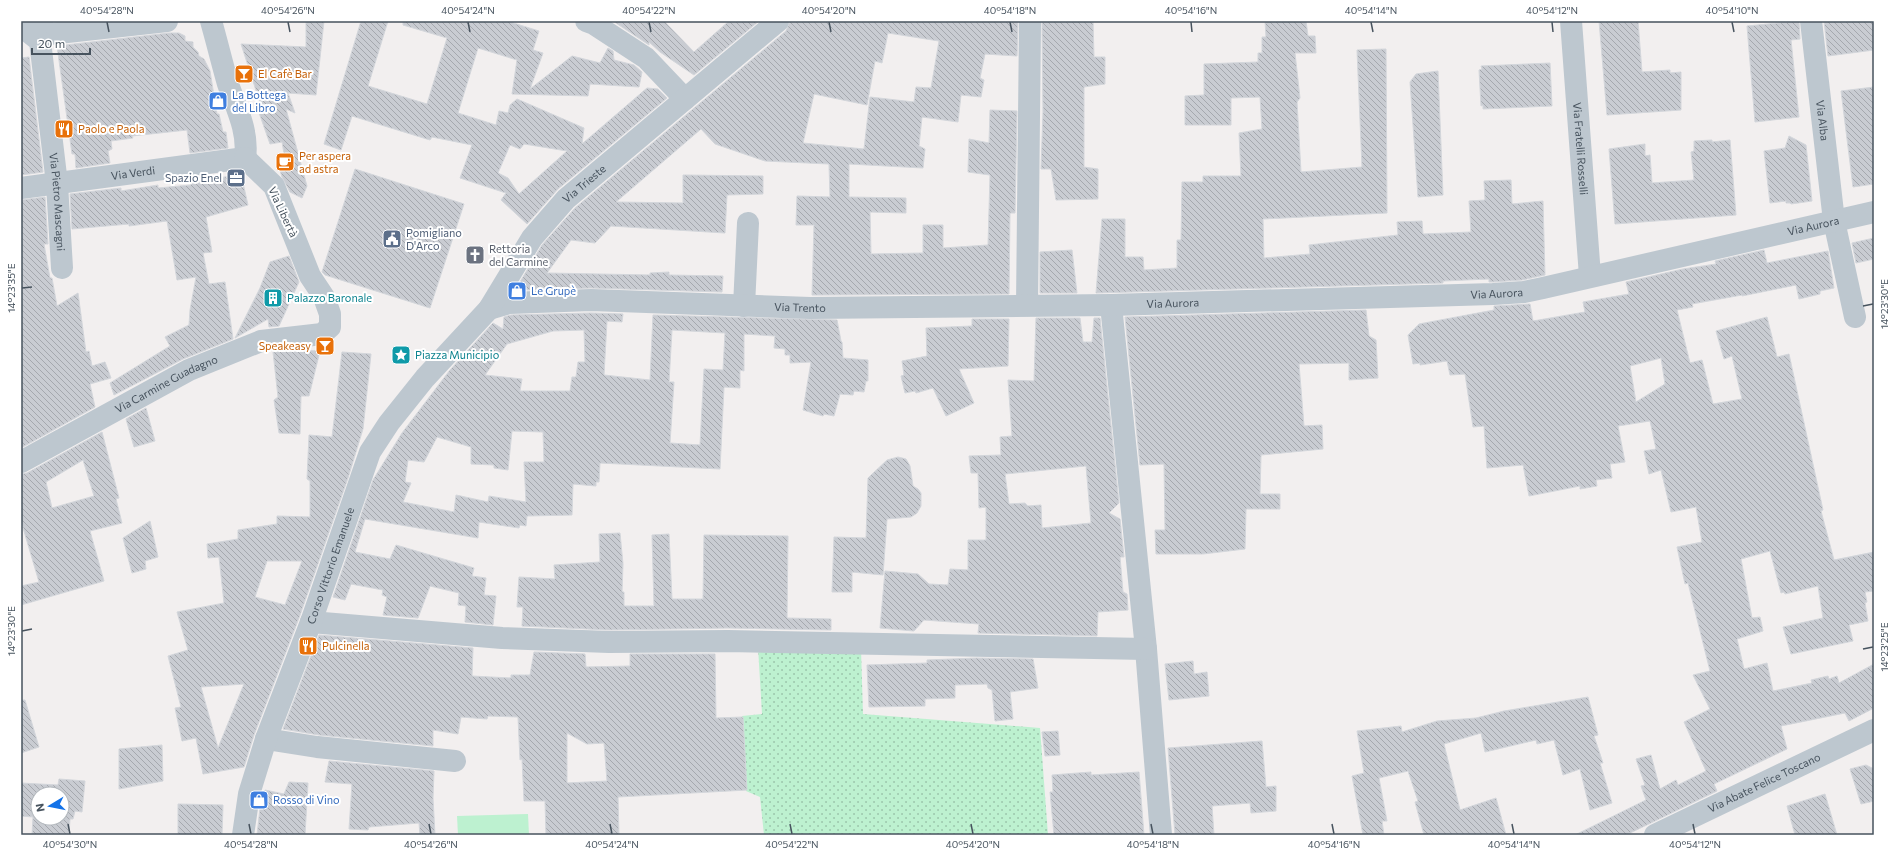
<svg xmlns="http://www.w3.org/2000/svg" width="1895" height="856" font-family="Commissioner,sans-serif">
<defs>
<pattern id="park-dots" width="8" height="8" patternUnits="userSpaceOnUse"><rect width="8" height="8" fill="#bdf1d0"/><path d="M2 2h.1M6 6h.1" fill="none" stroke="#9bc6ac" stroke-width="1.8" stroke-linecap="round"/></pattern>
<pattern id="building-back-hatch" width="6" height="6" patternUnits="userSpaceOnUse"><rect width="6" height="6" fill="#c9ccd2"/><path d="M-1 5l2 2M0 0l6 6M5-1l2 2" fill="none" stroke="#a5a8ae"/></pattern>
</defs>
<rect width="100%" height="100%" fill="#f2efef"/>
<!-- grass -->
<path fill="#bdf1d0" d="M528,814L529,835H458L457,816Z"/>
<!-- park -->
<path fill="url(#park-dots)" d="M758,647L861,649L863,714L1040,728L1048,835H764L760,797L746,791L742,716L762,714Z"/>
<!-- building -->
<path fill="url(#building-back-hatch)" stroke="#d3d6db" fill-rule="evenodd" d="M306,21H324L316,95L288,93L295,113L286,109L307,186L302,198L290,192L282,177L279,167L286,165L282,142L270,144L257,107L261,106L241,44L306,47Z
M361,21H388L368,86L427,104L447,38L403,25V21H507L539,31L533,50L543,53L530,89L572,56L600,63L608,48L613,51L614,60L634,65L642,72L639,87L590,84L588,96L512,94L517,60L478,48L458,113L496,125L499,111L508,113L510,105L517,99L584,128L582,144L647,88L658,89L667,98L558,189L527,224L501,200L506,193L460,178L472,145L432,137L430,140L352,116L341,150L324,144ZM524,144L567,151L519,194L508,178L498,173L510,145L520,149Z
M613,21H664L694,52L729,21H759L694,75L660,52L649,42V45Z
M790,21H1018L1017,56L985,54L980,78L984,80L981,97L961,95L958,122L922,117L919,146L925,149L923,168L849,164V197L906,198V213L870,212L871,254L923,253V225H943V248L988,245L990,175L968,172L969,139L989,143L990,110L1017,111L1015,213H1010L1009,294L812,295L814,225H796L797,196L830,197L829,164L765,161L715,144L701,129L616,202L683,203V175L763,176V194L727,195L725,233L611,226L595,243L571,240L547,273L650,275V273L669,272V275L723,276L722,292L591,288L521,290L517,287L542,245L575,208L786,31ZM888,33L939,41L931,88L916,87L914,102L870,97L864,149L803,143L814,94L867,105L875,61L882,63Z
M1042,21H1093L1094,57H1105V84L1084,87V167L1098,169V199L1056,200L1051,169H1041L1043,112Z
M1265,21H1306L1308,36H1315L1316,53H1295L1300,98L1297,102L1301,172L1362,167L1357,50L1386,49L1387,213L1263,219L1264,258L1310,254L1309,245L1398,235L1397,222L1422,221L1423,234L1471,232L1469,201L1485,200L1484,181L1511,180L1512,204L1543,201L1545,275L1522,280L1492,282H1489V279L1443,281V283L1096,293L1102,219H1125V257H1143L1144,270L1177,268V240H1181L1182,182H1203V176H1241L1239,133L1262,129L1260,97L1231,98V125H1185V96L1204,95V64L1258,62V53H1262V37H1266Z
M1599,21H1638L1642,72L1670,70V73L1681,72V110L1607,115Z
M1799,21L1800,39L1791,40L1799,117L1755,122L1747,26Z
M1824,21H1874V50L1828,56Z
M169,33H179L185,36V41L193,42V47L198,52L199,56L204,59L210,71L217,114H219L223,132H226L228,148L190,153L187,130L132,136L133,138L111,141L112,149L108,151L110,163L76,168L75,154H72L57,46Z
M29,57L43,172L21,175V58Z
M1550,63L1552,106L1483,109V105L1481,106L1479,70L1482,69L1481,66Z
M1438,71L1443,195L1418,197L1410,82L1416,74Z
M1874,87V184L1853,187L1841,91Z
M1789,136L1806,145L1812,201L1791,204L1790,203H1786V201L1770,203L1764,151L1785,148Z
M1712,140V142L1730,140L1736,215L1615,224L1609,149L1645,144V156L1650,155L1652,183L1694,180L1691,152L1694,151V141Z
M355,169L464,204L430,308L325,275L322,272Z
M241,174L248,205L206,217L212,252L203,253L209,284L225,282L233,339L183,359L114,395L110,383L170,346L165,337L189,325L190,310L196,277L177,280L167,221L129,226V224L72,229L70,194L121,188V191L158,185V188L191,185V183Z
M45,197L48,244H44L50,278H52L57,306L78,293L86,352L89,351L92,366L105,362L111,378L90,384L95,407L21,448V200Z
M1874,238V259L1856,263L1852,243Z
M1072,250L1077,293H1040V252Z
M1764,250L1767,263L1828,251L1834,288L1820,291V294L1799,299L1796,285L1742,296V295L1692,304L1693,307L1677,310L1690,363L1702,360L1713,404L1742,399L1732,356L1724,359L1716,331L1767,317L1777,357L1789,354L1823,510L1821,511L1834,560L1874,552V591L1865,592L1867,602L1865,603L1868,621L1849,625L1853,641L1791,654L1783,627L1823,618L1818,586L1785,594L1784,592L1781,593L1770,551L1741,559L1752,618L1760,617L1763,631L1737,639L1744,669L1767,663L1773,691L1812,683L1811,680L1828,676L1829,679L1837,676L1839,683L1874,664V708L1849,721L1845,713L1781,726L1787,749L1714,784L1717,791L1626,835H1575L1646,800L1641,786L1645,785L1636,759L1651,755L1660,789L1676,780L1678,785L1706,771L1684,722L1710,709L1693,675L1710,671L1688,583L1685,584L1677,547L1702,542L1696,507L1671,512L1661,470L1649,474L1644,451L1656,449L1650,421L1618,426L1625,462L1610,464L1612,478L1596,480L1597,486L1580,489V486L1529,496L1523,465L1487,468L1484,426L1473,427L1465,374L1450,375L1447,361L1420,365V363L1413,364L1408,335L1419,324L1494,310V306L1530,304L1533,321L1585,312L1583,302L1629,294L1626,282L1683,269L1716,264L1715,261ZM1661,358L1665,384L1636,402L1630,366Z
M289,256L299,282L279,326L269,327L268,319L235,338L260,288L270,262Z
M1366,310L1369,336L1376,340L1378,378L1349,380V363L1299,364L1304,426L1322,425L1323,449L1261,455L1260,494H1280V509H1246L1245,549L1203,554H1156L1155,530H1165L1164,464L1140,465L1125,317Z
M591,313L623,314L622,322L607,321L604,375L650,380L653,315L837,320L841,341L842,342L843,358L868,360V381H866L864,392L854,391L853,395L840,394L834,416L824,414L823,416L803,410L811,362L790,363V355H785V349L774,348L775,336L744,334V371L740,370V388L724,387L720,469L600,463L599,482H596V486L573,484L572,515L527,516L526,526L520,525L519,528L479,522L478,538L365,519L355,552L390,559L396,545L474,568L472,576L486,578L484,595L496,596L493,625L465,622L466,606L458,605L459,593L430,586L418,618L383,615L387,597L382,595L383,590L351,584L345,600L333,597L373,480L402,433L450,370L493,323L503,329L504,317L511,315ZM584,330L585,362H578L576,377H572L570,391H520L522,379L485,375L507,344L553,331ZM672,330L725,333L723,370L704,369L700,445L670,443L674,382H669ZM512,431L543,432L544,462H524L526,502L489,496L488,502L456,495L454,512L403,502L411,483L405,482L408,460L424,462L437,437L471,447V464L494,465V468L508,470Z
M1036,318H1080L1083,342H1092L1094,318H1100L1119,503L1109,513L1120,519L1124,557H1120L1123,592L1127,594L1128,610L1098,612L1097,636L978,633L979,624L924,620L914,631L880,628L885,571L918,574L929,584L948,585L950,569L968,570V540H986V507L979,508L978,473H971L969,456L1001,455L1000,437L1012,436L1008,380L1034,381ZM1086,466L1091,523L1042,528L1041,505L1028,506L1025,503L1009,504L1005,474Z
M972,319H1009L1008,366L959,369L974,403L946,416L933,388L916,393L915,391L905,393L901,376L904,375L902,361L927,356L926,328L972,326Z
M296,350L320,351L309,396H301L300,434L279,433L274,400L278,397L273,352Z
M342,352L371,354L363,429L348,478L299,618L254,735L244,767L203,774L196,738L182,741L175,708L181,707L168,656L188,650L177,612L224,603L219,557L208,558L207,544L238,539V530L277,524V516L310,517V481L307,479L309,435L332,437ZM267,561H302L285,605L255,597ZM244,684L218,748L201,687Z
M146,408L155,441L134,447L126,419Z
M102,432L119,498L116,499L122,523L90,531L104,581L21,605V586L39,582L21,521V474L27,473ZM83,460L94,496L52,508L46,482Z
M898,457L906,459L910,466L913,486L918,489L921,493V506L917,513L911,517L887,519L883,575L852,572V592H832L834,537L866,538L868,478L887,460Z
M150,521L158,557L145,561L146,569L132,573L123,538Z
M620,533L623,564L622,592H624V606H654L652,535L669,534L672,599H703L704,535L788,536L787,618L831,619V630L728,628L609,630L522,626L523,607H517L519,577L555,579L554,565L600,562L599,534Z
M319,635L473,648L472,676L511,678V675H530L534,652L585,654L586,667L630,666V654H715L716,718L743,717L747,790L618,797L619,835H546L545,801H524L522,759L520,760L518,717L488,716L487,719L461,717L458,734L433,730V746L319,735L283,729ZM567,733L587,744L604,743L607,781L567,783Z
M976,658L1033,659L1038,688L1010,692L1013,719L995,721L992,690L988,688L987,684L955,685V698L925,699V706L869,707L867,665L927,663V660Z
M1193,661L1194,674L1207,672L1209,696L1169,700L1165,664Z
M1588,697L1598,735L1594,736L1603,763H1600L1612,803L1590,810L1580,769L1563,775L1554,740L1537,744L1536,740L1485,752L1481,733L1444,744L1460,810L1496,798L1506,835H1424L1415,802L1418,801L1408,771L1379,778L1387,821H1382L1384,835H1363L1352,776L1364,773L1357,731L1401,726L1402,732L1437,721L1476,718L1504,711Z
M21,700H25L39,747L21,753Z
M1058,731L1060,755L1045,756L1042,732Z
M1262,741L1266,787L1276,786V811L1251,813L1250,803L1212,806L1214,835H1175L1168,748Z
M162,745L163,781L119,789V749Z
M329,761L434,771L433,798L435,835H420L419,823L369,827L368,830L349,829L352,784L325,782Z
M1866,765L1874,769V801L1861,804L1850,769Z
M1091,772V775L1139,772L1144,835H1054L1050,792H1053L1052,775Z
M59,779L85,781L82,812L75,811L73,819H70L69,835H32L33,817L21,816V783L58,785ZM38,794H62V818H38Z
M289,782L308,783L305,835H257L260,808L265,790L284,794Z
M1825,794L1837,835H1795L1787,806Z
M178,804L223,805L222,835H178Z"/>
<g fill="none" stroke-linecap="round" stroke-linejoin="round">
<!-- minor -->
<g stroke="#bdc7cf" stroke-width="22">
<path d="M37,21L49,34L167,21"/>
<path d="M211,21C217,42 222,63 228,84C236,107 249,132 245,158"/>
<path d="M586,21L594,24L646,58L685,99"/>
<path id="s1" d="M1571,21L1590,276"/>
<path id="s2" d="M1811,21L1834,221L1855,317"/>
<path id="s3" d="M21,26L40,41L57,184L62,268"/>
<path id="s4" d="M21,188L245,158"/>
<path d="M1027,305L1030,23"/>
<path d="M1111,305L1146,649L1161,835"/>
<path d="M744,306L748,223"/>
<path id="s5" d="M489,309L509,303L591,300L810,308L1111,305L1493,294L1524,292L1543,288L1874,212"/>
<path id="s6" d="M21,462L189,370L261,341L322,334L330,327V314L324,297L310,276L274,186L245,158"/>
<path d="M311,622L502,638L609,642L728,641L1146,649"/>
<path d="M266,739L317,747L455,761"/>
<path id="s7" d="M243,835L249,794L266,739L311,622L370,452L389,423L425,378L489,309L532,238L566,199L778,21"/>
<path id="s8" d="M1655,835L1874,730"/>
</g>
</g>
<!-- ticks -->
<path fill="none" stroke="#47535e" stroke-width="1.5" d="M107,22L109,32M288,22L290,32M468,22L470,32M649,22L651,32M829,22L831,32M1010,22L1012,32M1191,22L1192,32M1371,22L1373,32M1552,22L1553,32M1732,22L1734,32M22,288L32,287M1863,306L1873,304M22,631L32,629M1863,649L1873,647M68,824L70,834M249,824L251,834M429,824L431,834M610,824L612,834M790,824L792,834M971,824L973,834M1151,824L1153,834M1332,824L1334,834M1512,824L1514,834M1693,824L1695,834"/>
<!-- icons -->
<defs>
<g id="bar-square" transform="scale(1)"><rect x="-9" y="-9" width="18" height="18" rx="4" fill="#e8710a" stroke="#fff"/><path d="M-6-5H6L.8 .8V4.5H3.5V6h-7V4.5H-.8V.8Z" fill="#fff"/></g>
<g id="shop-square" transform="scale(1)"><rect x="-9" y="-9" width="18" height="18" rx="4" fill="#3f7fe0" stroke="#fff"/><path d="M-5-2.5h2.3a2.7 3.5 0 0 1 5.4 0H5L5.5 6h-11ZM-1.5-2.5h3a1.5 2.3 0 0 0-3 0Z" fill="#fff"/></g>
<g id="restaurant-square" transform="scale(1)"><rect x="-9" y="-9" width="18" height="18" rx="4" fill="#e8710a" stroke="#fff"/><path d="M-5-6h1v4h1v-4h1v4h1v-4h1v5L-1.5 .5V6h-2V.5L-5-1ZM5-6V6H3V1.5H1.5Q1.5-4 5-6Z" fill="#fff"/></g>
<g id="cafe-square" transform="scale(1)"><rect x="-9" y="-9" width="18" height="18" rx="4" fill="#e8710a" stroke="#fff"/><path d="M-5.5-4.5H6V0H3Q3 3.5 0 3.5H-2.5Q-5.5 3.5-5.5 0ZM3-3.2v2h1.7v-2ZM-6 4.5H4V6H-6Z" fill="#fff"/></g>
<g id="office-square" transform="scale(1)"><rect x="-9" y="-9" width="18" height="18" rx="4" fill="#5c6f8a" stroke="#fff"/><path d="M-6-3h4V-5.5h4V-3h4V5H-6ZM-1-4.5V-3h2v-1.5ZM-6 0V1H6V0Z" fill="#fff"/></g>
<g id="civic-square" transform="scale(1)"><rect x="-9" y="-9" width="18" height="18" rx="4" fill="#5c6f8a" stroke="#fff"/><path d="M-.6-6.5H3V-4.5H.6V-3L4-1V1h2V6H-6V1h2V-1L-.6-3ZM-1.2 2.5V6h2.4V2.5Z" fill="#fff"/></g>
<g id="church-square" transform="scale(1)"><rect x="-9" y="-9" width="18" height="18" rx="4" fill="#6b7280" stroke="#fff"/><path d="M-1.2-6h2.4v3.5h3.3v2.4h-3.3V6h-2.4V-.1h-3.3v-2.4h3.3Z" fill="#fff"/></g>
<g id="building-square" transform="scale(1)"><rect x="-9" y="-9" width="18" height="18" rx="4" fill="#0f9aa8" stroke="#fff"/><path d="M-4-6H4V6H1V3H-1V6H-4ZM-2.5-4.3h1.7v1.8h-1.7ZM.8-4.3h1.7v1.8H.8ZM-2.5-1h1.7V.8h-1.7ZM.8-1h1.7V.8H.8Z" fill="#fff"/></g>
<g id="sight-square" transform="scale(1)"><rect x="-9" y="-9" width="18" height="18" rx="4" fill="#0f9aa8" stroke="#fff"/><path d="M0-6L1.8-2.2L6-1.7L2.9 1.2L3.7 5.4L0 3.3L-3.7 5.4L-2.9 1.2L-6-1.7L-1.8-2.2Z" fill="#fff"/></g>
</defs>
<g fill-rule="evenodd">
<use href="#bar-square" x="244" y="74"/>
<use href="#shop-square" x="218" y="101"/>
<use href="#restaurant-square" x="64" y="129"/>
<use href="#cafe-square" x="285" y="162"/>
<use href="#office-square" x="236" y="178"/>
<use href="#civic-square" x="392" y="239"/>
<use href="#church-square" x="475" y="255"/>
<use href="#shop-square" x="517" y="291"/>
<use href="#building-square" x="273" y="298"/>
<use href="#bar-square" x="325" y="346"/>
<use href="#sight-square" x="401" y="355"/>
<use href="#restaurant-square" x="308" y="646"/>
<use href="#shop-square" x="259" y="800"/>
</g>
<g text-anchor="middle" stroke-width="4" stroke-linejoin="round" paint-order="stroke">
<!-- food labels -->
<g font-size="11" fill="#c56008" stroke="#fff" text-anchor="start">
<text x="258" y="78">El Cafè Bar</text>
<text x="78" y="133">Paolo e Paola</text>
<text x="299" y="160">Per aspera<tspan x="299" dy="13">ad astra</tspan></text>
<text x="311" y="350" text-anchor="end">Speakeasy</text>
<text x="322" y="650">Pulcinella</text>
</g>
<!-- shop labels -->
<g font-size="11" fill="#366cbe" stroke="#fff" text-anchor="start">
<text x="232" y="99">La Bottega<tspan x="232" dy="13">del Libro</tspan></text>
<text x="531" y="295">Le Grupè</text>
<text x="273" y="804">Rosso di Vino</text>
</g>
<!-- street labels -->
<g font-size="11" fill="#47535e" stroke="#fff">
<text dy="4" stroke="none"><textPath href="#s2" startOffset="100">Via Alba</textPath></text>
<text dy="4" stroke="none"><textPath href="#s1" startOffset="128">Via Fratelli Rosselli</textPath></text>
<text dy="4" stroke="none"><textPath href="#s4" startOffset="113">Via Verdi</textPath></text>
<text dy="4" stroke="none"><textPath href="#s7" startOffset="749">Via Trieste</textPath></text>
<text dy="4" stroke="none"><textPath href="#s3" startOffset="186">Via Pietro Mascagni</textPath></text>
<text transform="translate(283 212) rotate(65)" y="4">Via Libertà</text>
<text dy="4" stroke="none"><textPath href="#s5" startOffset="1333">Via Aurora</textPath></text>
<text dy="4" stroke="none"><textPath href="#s5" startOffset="1009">Via Aurora</textPath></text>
<text dy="4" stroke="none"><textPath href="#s5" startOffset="685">Via Aurora</textPath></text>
<text dy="4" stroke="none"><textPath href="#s5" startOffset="312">Via Trento</textPath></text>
<text dy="4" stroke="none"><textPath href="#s6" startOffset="165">Via Carmine Guadagno</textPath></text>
<text dy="4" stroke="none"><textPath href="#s7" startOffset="284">Corso Vittorio Emanuele</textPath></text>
<text dy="4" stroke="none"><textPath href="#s8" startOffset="121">Via Abate Felice Toscano</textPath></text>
</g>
<!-- service labels -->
<g font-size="11" fill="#4e5e75" stroke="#fff" text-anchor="end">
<text x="222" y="182">Spazio Enel</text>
<text x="406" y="237" text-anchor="start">Pomigliano<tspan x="406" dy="13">D'Arco</tspan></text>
</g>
<!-- worship labels -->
<g font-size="11" fill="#5b616d" stroke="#fff" text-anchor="start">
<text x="489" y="253">Rettoria<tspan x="489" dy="13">del Carmine</tspan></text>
</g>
<!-- culture labels -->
<g font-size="11" fill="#0d838f" stroke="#fff" text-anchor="start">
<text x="287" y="302">Palazzo Baronale</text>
<text x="415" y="359">Piazza Municipio</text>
</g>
</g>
<!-- border -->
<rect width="1895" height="856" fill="none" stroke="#ffffff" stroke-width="44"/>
<!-- north arrow -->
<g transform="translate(50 806) rotate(260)"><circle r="19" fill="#ffffff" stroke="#b5babf"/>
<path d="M0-3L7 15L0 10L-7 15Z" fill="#1372e8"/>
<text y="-6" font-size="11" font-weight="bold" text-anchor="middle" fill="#47535e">N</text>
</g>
<!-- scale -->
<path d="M32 48v6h58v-6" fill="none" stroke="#47535e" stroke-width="2"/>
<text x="38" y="48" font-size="12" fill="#47535e" stroke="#ffffff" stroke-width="3" paint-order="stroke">20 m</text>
<rect x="22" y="22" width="1851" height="812" fill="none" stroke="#47535e" stroke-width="1.5"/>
<g font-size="10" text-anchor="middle" fill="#47535e">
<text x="107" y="14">40°54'28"N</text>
<text x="288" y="14">40°54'26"N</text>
<text x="468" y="14">40°54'24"N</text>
<text x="649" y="14">40°54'22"N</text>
<text x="829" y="14">40°54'20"N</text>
<text x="1010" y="14">40°54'18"N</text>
<text x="1191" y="14">40°54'16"N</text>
<text x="1371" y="14">40°54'14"N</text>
<text x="1552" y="14">40°54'12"N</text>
<text x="1732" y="14">40°54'10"N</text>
<text transform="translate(11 288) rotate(-90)" y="4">14°23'35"E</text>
<text transform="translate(1884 304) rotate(-90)" y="4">14°23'30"E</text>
<text transform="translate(11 631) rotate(-90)" y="4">14°23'30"E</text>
<text transform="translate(1884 647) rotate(-90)" y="4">14°23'25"E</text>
<text x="70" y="848">40°54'30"N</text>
<text x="251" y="848">40°54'28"N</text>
<text x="431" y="848">40°54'26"N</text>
<text x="612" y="848">40°54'24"N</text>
<text x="792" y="848">40°54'22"N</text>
<text x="973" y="848">40°54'20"N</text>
<text x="1153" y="848">40°54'18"N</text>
<text x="1334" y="848">40°54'16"N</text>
<text x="1514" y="848">40°54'14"N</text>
<text x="1695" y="848">40°54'12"N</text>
</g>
</svg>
